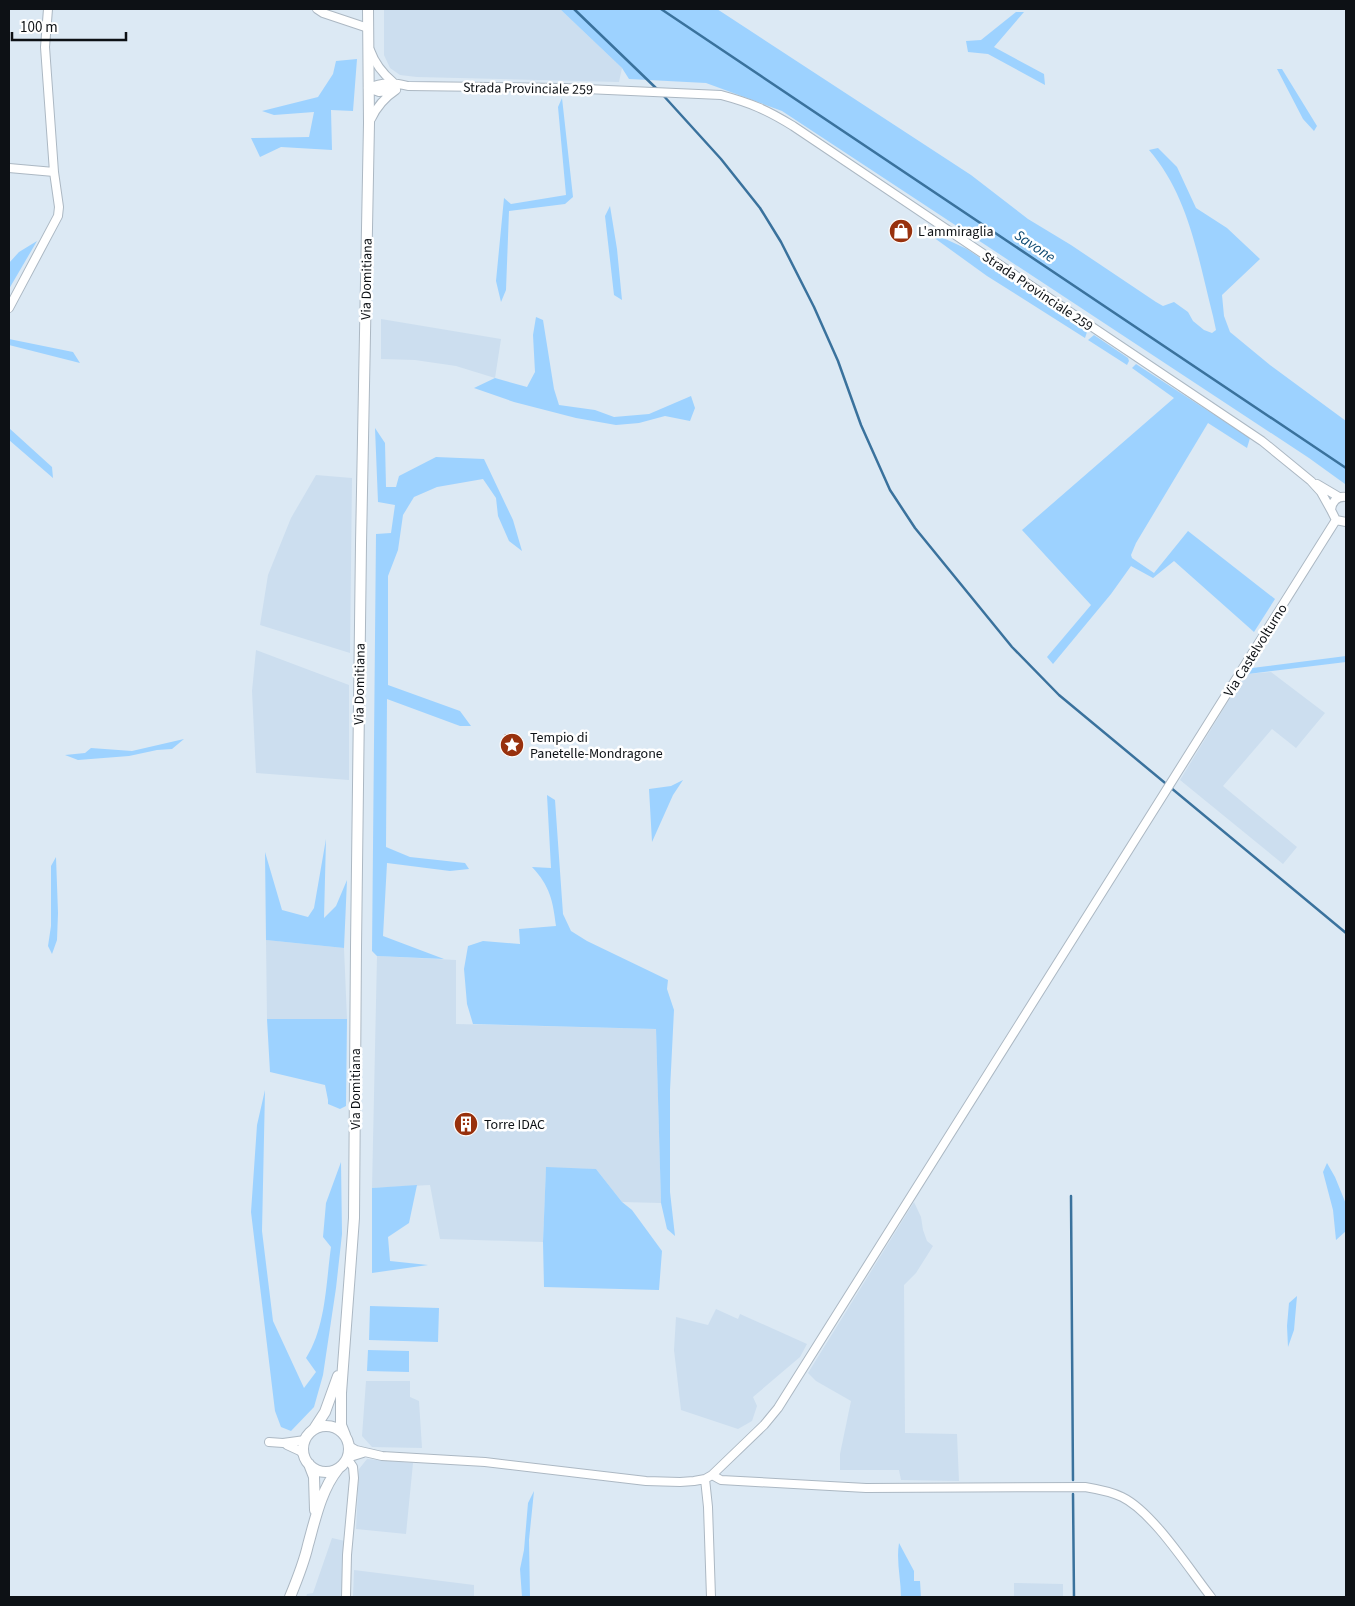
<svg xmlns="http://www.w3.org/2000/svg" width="1355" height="1606" font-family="'Source Sans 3',sans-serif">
<rect width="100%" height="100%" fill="#dce9f4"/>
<!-- built -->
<path fill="#ccdeef" d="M384,9H560L622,68L619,82L417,77L400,75L390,68L384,55Z
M381,319L501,339L495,378L456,366L415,360L381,359Z
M316,475L352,478L350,653L260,625L268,575L291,518Z
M256,650L349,685V780L256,773L252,691Z
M1271,672L1325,713L1296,748L1272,729L1223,786L1297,847L1283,864L1180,780L1243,677L1248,674Z
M266,940L344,948L347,1019H267Z
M377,956L456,960V1024L656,1029L661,1203L622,1202L596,1169L546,1168L543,1242L440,1239L430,1185L372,1188Z
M914,1202L921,1217L923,1230L927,1241L933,1246L916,1273L904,1285L905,1433L957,1434L959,1481L901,1480L899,1470H840V1454L851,1401L816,1381L808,1373Z
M716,1309L738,1319L740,1314L807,1344L800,1357L753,1397L757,1406L752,1421L738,1429L681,1410L674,1350L676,1317L708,1325Z
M366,1381H410V1397L419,1401L422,1448L372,1447L362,1436Z
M367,1459L413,1463L406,1534L356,1529L359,1469Z
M332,1538L345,1541L343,1597H306L307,1594L313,1593Z
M354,1570L474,1585V1597H353Z
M1014,1583L1063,1584V1597H1014Z"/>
<!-- green -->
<path fill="#9dd2ff" d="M560,9H717L971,175L1028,219L1071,245L1156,302L1163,306L1174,302L1188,312L1193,321L1204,330L1212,333L1216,330L1213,316C1198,258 1189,196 1149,150L1158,148L1177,167L1196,208L1227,228L1260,259L1222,295L1224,316L1230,332L1270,365L1346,421V481L1345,484L1309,458L782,111L706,83L629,79L622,68Z
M1016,12H1024L994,47L1044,74L1045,85L988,54L968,52L966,41L981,40Z
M357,59L353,111L331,110L332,150L281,147L260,157L251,138L309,137L314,112L274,115L262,111L318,97L333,74L336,61Z
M1277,69H1282L1317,126L1314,131L1303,119Z
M562,98L573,197L565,204L509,211L506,290L501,302L496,281L504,198L511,204L566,195L558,107Z
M610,206L617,249L622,300L614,295L605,216Z
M939,236L967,249L1086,330L1087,332L1085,338L987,276L933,237Z
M37,241L9,289V263L19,252Z
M536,317L543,320L554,389L559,405L595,410L614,417L649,414L691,396L695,408L690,421L665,416L639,423L616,425L576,418L514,402L474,388L495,378L527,387L535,372L533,335Z
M1094,335L1128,358L1129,361L1127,365L1088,340Z
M9,339L73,352L80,363L9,345Z
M1136,364L1250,438L1247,448L1208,423L1136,543L1131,555L1132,558L1154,573L1188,531L1275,599L1254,632L1174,561L1153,578L1131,566L1111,594L1053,664L1047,657L1091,605L1022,530L1174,398L1132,368Z
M9,428L52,467L53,478L9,440Z
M375,428L385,443L386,487H396L399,476L436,457L484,459L513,520L522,551L509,541L498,516L496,498L483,479L437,487L414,497L403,515L398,550L388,576V685L460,711L471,726H460L387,699L386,847L410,857L465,863L469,869L450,871L387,863L383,936L444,959L377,956L372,951L376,534L391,533L395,505L378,502Z
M1346,656V662L1248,674L1243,677L1252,668Z
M184,739L172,749L157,750L129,756L78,760L65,755L85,753L91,748L132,751Z
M683,780L673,795L652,842L649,789L671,786Z
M547,795L555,800L563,914L571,931L587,941L668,980L667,989L674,1010L670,1090V1192L675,1236L667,1229L661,1203L656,1029L473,1024L467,1004L464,969L468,946L483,941L520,944L519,929L556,926C553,901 550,886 532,867L551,868Z
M326,839L324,918L336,906L347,880L344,948L266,940L265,852L282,910L308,917L314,908Z
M56,857L58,913L57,940L52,954L48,946L51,926V866Z
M267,1019H347L346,1106L340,1109L328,1104V1100L325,1085L270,1072Z
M265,1090L262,1231L273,1321L304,1388L316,1372L306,1358C326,1327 326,1282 331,1247L323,1237L326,1203L341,1162L342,1234L336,1288L323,1375L314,1407L291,1431L281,1427L275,1411L251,1212L257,1125Z
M1327,1163L1335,1177L1346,1204V1231L1336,1240L1333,1210L1323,1172Z
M546,1167L596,1169L622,1202L632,1210L662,1251L659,1290L544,1287L543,1242Z
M417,1185L409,1223L388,1237L390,1261L428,1265L372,1273V1188Z
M1297,1296L1294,1330L1288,1347L1287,1326L1289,1303Z
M370,1306L439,1308L438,1342L369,1340Z
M368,1350L409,1351V1372L367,1371Z
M534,1491L529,1540L530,1597H522L520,1569L524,1550L528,1503Z
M899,1543L914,1571V1581H920L921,1597H901C901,1579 896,1561 899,1543Z"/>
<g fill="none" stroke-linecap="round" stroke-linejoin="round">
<!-- stream -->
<path stroke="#3a729d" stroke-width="2.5" d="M574,9L658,90
M661,9L1346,468
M662,94L721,159L760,208L781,242L814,307L838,361L861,425L890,490L915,528L1012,647L1059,695L1346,933
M1071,1196L1073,1480
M1073,1494L1074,1597"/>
<!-- minor casing -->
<g stroke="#acb8c3" stroke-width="10">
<path id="minor" d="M317,9L323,13L368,28
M370,50C375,64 382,73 393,82
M368,88C383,82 393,82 408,86L563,88L721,95C751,103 767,110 793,126L1262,441L1311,481L1321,492L1331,510
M368,88L379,92L395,90
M371,119C377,106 384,98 396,90
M9,168L54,172
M9,308L58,216L59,207L54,172L45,47L48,9
M1317,484L1339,497
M1346,497C1337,496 1332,501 1331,510L1336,520L1346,522
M269,1442L283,1443L305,1440
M287,1445L300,1451L304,1455
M349,1446L356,1450L382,1456L485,1462L646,1481L680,1482L694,1481L705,1479L712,1475L764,1425L778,1408L1336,520
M712,1475L721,1480L866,1488L1085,1487C1097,1489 1110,1491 1122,1497C1153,1512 1189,1569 1211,1597
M705,1479L708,1507L711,1597
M346,1597L347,1555L354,1478L353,1467L347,1458L363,1453"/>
</g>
<!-- major casing -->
<g stroke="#acb8c3" stroke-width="12">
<path id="major" d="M303 1449a23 23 0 1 1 46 0a23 23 0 1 1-46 0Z
M314,1429L325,1412L338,1376
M345,1435L341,1425V1393L354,1218L356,947L361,544L369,123L368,9
M309,1464L314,1477L315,1510
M290,1597C297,1580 304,1563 308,1545C315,1520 321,1490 338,1469"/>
</g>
<!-- minor -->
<use href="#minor" stroke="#fff" stroke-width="8"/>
<!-- major -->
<use href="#major" stroke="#fff" stroke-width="10"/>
</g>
<!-- icons -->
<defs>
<g id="shop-disc" transform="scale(1.25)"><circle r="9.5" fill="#98310d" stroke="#fff"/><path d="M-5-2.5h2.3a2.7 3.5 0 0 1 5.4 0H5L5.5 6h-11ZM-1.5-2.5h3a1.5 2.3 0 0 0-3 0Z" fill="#fff"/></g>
<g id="sight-disc" transform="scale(1.25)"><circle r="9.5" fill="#98310d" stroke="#fff"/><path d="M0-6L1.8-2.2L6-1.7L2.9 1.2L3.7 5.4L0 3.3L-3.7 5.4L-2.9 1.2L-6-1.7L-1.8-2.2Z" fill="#fff"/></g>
<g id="building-disc" transform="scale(1.25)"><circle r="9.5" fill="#98310d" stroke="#fff"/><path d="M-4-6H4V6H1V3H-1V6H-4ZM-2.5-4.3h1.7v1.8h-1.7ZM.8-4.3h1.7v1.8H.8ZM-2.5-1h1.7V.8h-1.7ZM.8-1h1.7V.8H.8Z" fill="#fff"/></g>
</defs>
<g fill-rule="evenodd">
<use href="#shop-disc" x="901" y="231"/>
<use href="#sight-disc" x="512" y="745"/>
<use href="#building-disc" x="466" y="1124"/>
</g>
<g text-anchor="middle" stroke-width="5" stroke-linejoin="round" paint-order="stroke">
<!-- street labels -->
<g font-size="14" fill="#0d1115" stroke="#fff">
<text transform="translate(528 88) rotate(1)" y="5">Strada Provinciale 259</text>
<text transform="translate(366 279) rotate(-89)" y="5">Via Domitiana</text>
<text transform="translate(1038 291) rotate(34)" y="5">Strada Provinciale 259</text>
<text transform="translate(1255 650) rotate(-58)" y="5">Via Castelvolturno</text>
<text transform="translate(359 684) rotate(-89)" y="5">Via Domitiana</text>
<text transform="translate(355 1089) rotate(-90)" y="5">Via Domitiana</text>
</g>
<!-- poi labels -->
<g font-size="14" fill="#0d1115" stroke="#fff" text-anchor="start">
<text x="918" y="236">L'ammiraglia</text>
<text x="530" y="742">Tempio di<tspan x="530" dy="16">Panetelle-Mondragone</tspan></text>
<text x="484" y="1129">Torre IDAC</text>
</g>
<!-- water labels -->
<g font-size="15" font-style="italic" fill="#0b476f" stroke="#fff">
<text transform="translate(1035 246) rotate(34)" y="5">Savone</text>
</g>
</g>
<!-- border -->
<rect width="1355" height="1606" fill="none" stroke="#0d1115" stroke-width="20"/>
<!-- scale -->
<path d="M12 32v8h114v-8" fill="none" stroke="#0d1115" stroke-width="2.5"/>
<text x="20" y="32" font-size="15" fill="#0d1115" stroke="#ffffff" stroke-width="4" paint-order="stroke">100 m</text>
</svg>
